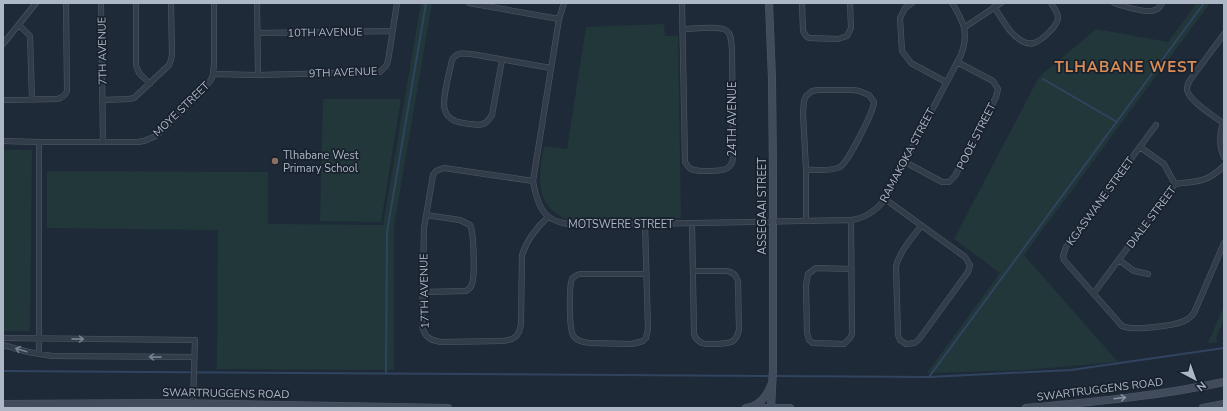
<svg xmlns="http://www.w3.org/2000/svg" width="1227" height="411" font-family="'Nunito Sans',sans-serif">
<rect width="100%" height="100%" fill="#1f2a38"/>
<!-- green -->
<path fill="#21373a" d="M421,3H432L394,226V370L217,369L218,230L47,228V171L268,172V224L383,225Z
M1197,3H1210L1024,255L1118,362L1026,370L927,373L1000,273L954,239L1039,77L1096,29L1168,42Z
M664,24L665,36H678L681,218L571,221C566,219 561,217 557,214C533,198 540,169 544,146L567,149L586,27Z
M323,99H401L381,222L320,221Z
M3,150H32L30,331H3Z
M1224,306V319L1216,338L1218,342L1208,343Z"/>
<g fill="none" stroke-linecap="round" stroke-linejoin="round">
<!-- stream -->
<path stroke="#30445f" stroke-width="2" d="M1043,79L1117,122
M3,371L771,376
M386,373L387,232L426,3
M775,376L929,377L1071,370L1224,348
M929,377L1204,3"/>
<!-- street casing -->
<g stroke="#505a67" stroke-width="6">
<path id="street" d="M101,3L103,142
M136,3V65L139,73L150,84
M257,3L258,75
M469,3L559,19
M564,3L559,19L533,181C539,217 550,225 586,225L851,220C866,218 876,211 885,199L961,55C969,33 964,22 952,3
M682,3L685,162C687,165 688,167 691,169C697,172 724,172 729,167C732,164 733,160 733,156L732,49C731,43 732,35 727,31C721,25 693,29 683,29
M802,3L803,31L806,36L809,38L838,39L847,36L851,28L850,3
M912,3L905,8L900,18L902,51L911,63L946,82
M1114,3C1123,6 1147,14 1155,10C1159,9 1160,6 1162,3
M994,7C1002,18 1009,34 1022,41C1025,43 1030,44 1034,43C1041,41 1059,25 1058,17C1058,12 1053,7 1051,3
M19,25L30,36L32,99
M965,27L1001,3
M258,33L392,31
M3,44L36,3
M502,60L492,115C490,118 487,123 483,124C479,126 461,123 455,121C451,119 446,115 445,110C441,101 450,71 452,60C457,52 463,53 471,54L551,68
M213,74L258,75L380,72L386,66L388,61L397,3
M3,100L57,99C62,98 65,96 67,91L66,3
M103,100L129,99L134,98L169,65L171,60L172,54L171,3
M1224,122C1219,132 1219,147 1224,157
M1223,123C1214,116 1189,101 1187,90C1187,86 1188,83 1190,80L1224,34
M1156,125L1066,247L1063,256L1064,260L1122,326C1133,331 1173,326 1184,321C1189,319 1191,317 1194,313L1224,243
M3,141L39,142H137L144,141L156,136L196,97L211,80L213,74L214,64V3
M39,142V354
M1140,147L1164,164L1175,184
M905,162L942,182H949L955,176L996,97L998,89L993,81L957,62
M806,170C816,169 831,172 840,167C848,162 874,111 874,102L869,95L859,91L853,90H818L812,91L806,96L804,101L803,113L806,170V221
M533,181L444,168L436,171L433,175L424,228L422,326C425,337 429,340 441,342L502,341C514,340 519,337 521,324L522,255C527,239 536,228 548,217
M885,199L965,257L970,265L968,272L920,338L915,343L906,344L900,340L898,335L896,266C900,251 912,238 921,226
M851,220L852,334L850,338L844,344L813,343L809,340L807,333L806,285L808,274L816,268L851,269
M645,224L648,329L646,338L643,341L632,344L589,343C583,342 576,341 573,335C569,329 569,285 572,279C574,276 577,275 580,274H646
M692,224L694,334C695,338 698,341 702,343C707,345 729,344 733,341C737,338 738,334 739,330L738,281C736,275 733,272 727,271H693
M1119,260L1134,271L1148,274
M424,292L466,291C469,289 471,288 472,284C475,276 474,232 470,225L460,220L426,215
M1094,293L1175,184C1198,181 1206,183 1224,166
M3,338L195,340L193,403
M3,345L28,352L52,356L194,357"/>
</g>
<!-- secondary casing -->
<g stroke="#505a67" stroke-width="8">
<path id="secondary" d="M769,3L772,79L773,174V369L771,408
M3,404L175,403L448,408
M746,408C759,406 767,396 771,385
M757,408H790
M1026,408C1092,402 1159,396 1224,382
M1203,408L1224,404"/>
</g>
<!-- street -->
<use href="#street" stroke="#333c49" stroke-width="5"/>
<!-- secondary -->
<use href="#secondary" stroke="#414b5c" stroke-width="7"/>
</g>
<!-- one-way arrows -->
<defs><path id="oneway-shaft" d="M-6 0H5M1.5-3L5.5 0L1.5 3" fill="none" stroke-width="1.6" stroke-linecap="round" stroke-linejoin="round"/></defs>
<g stroke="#76808e">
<use href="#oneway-shaft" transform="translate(78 339) rotate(1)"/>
<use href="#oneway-shaft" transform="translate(21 350) rotate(-163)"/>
<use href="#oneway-shaft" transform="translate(155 357) rotate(-179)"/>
</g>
<use stroke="#8791a1" href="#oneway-shaft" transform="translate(1120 398) rotate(-7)"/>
<!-- markers -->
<circle fill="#8d6e63" stroke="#18212d" stroke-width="1.5" cx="275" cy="161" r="4"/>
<g text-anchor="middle" stroke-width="3.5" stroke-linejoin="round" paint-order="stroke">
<!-- street labels -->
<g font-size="11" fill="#adb7c6" stroke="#18212d">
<text transform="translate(325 32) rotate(-1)" y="4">10TH AVENUE</text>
<text transform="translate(102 51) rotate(-91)" y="4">7TH AVENUE</text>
<text transform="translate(343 72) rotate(-2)" y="4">9TH AVENUE</text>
<text transform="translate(181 109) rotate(-44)" y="4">MOYE STREET</text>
<text transform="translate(732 119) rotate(-90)" y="4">24TH AVENUE</text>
<text transform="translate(976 136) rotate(-63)" y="4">POOE STREET</text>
<text transform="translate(907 155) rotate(-62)" y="4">RAMAKOKA STREET</text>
<text transform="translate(1100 201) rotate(-54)" y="4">KGASWANE STREET</text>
<text transform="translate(762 206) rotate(-90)" y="4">ASSEGAAI STREET</text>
<text transform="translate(1151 217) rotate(-53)" y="4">DIALE STREET</text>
<text x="621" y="228">MOTSWERE STREET</text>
<text transform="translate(424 291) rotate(-91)" y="4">17TH AVENUE</text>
<text transform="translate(1100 389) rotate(-7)" y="4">SWARTRUGGENS ROAD</text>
<text transform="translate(226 393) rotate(1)" y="4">SWARTRUGGENS ROAD</text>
</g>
<!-- poi labels -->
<g font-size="11" fill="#adb7c6" stroke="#18212d" text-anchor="start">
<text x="283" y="159">Tlhabane West<tspan x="283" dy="13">Primary School</tspan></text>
</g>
<!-- district labels -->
<g font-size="15" font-weight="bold" letter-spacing="1" fill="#d88c56" stroke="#18212d">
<text x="1126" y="72">TLHABANE WEST</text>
</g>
</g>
<!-- border -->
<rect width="1227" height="411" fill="none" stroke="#adb7c6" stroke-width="8"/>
<!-- north arrow -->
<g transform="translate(1195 379) rotate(139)" stroke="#18212d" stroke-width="3" paint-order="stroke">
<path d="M0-3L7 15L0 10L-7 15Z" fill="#adb7c6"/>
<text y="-6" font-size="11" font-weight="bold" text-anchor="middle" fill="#adb7c6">N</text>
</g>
</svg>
